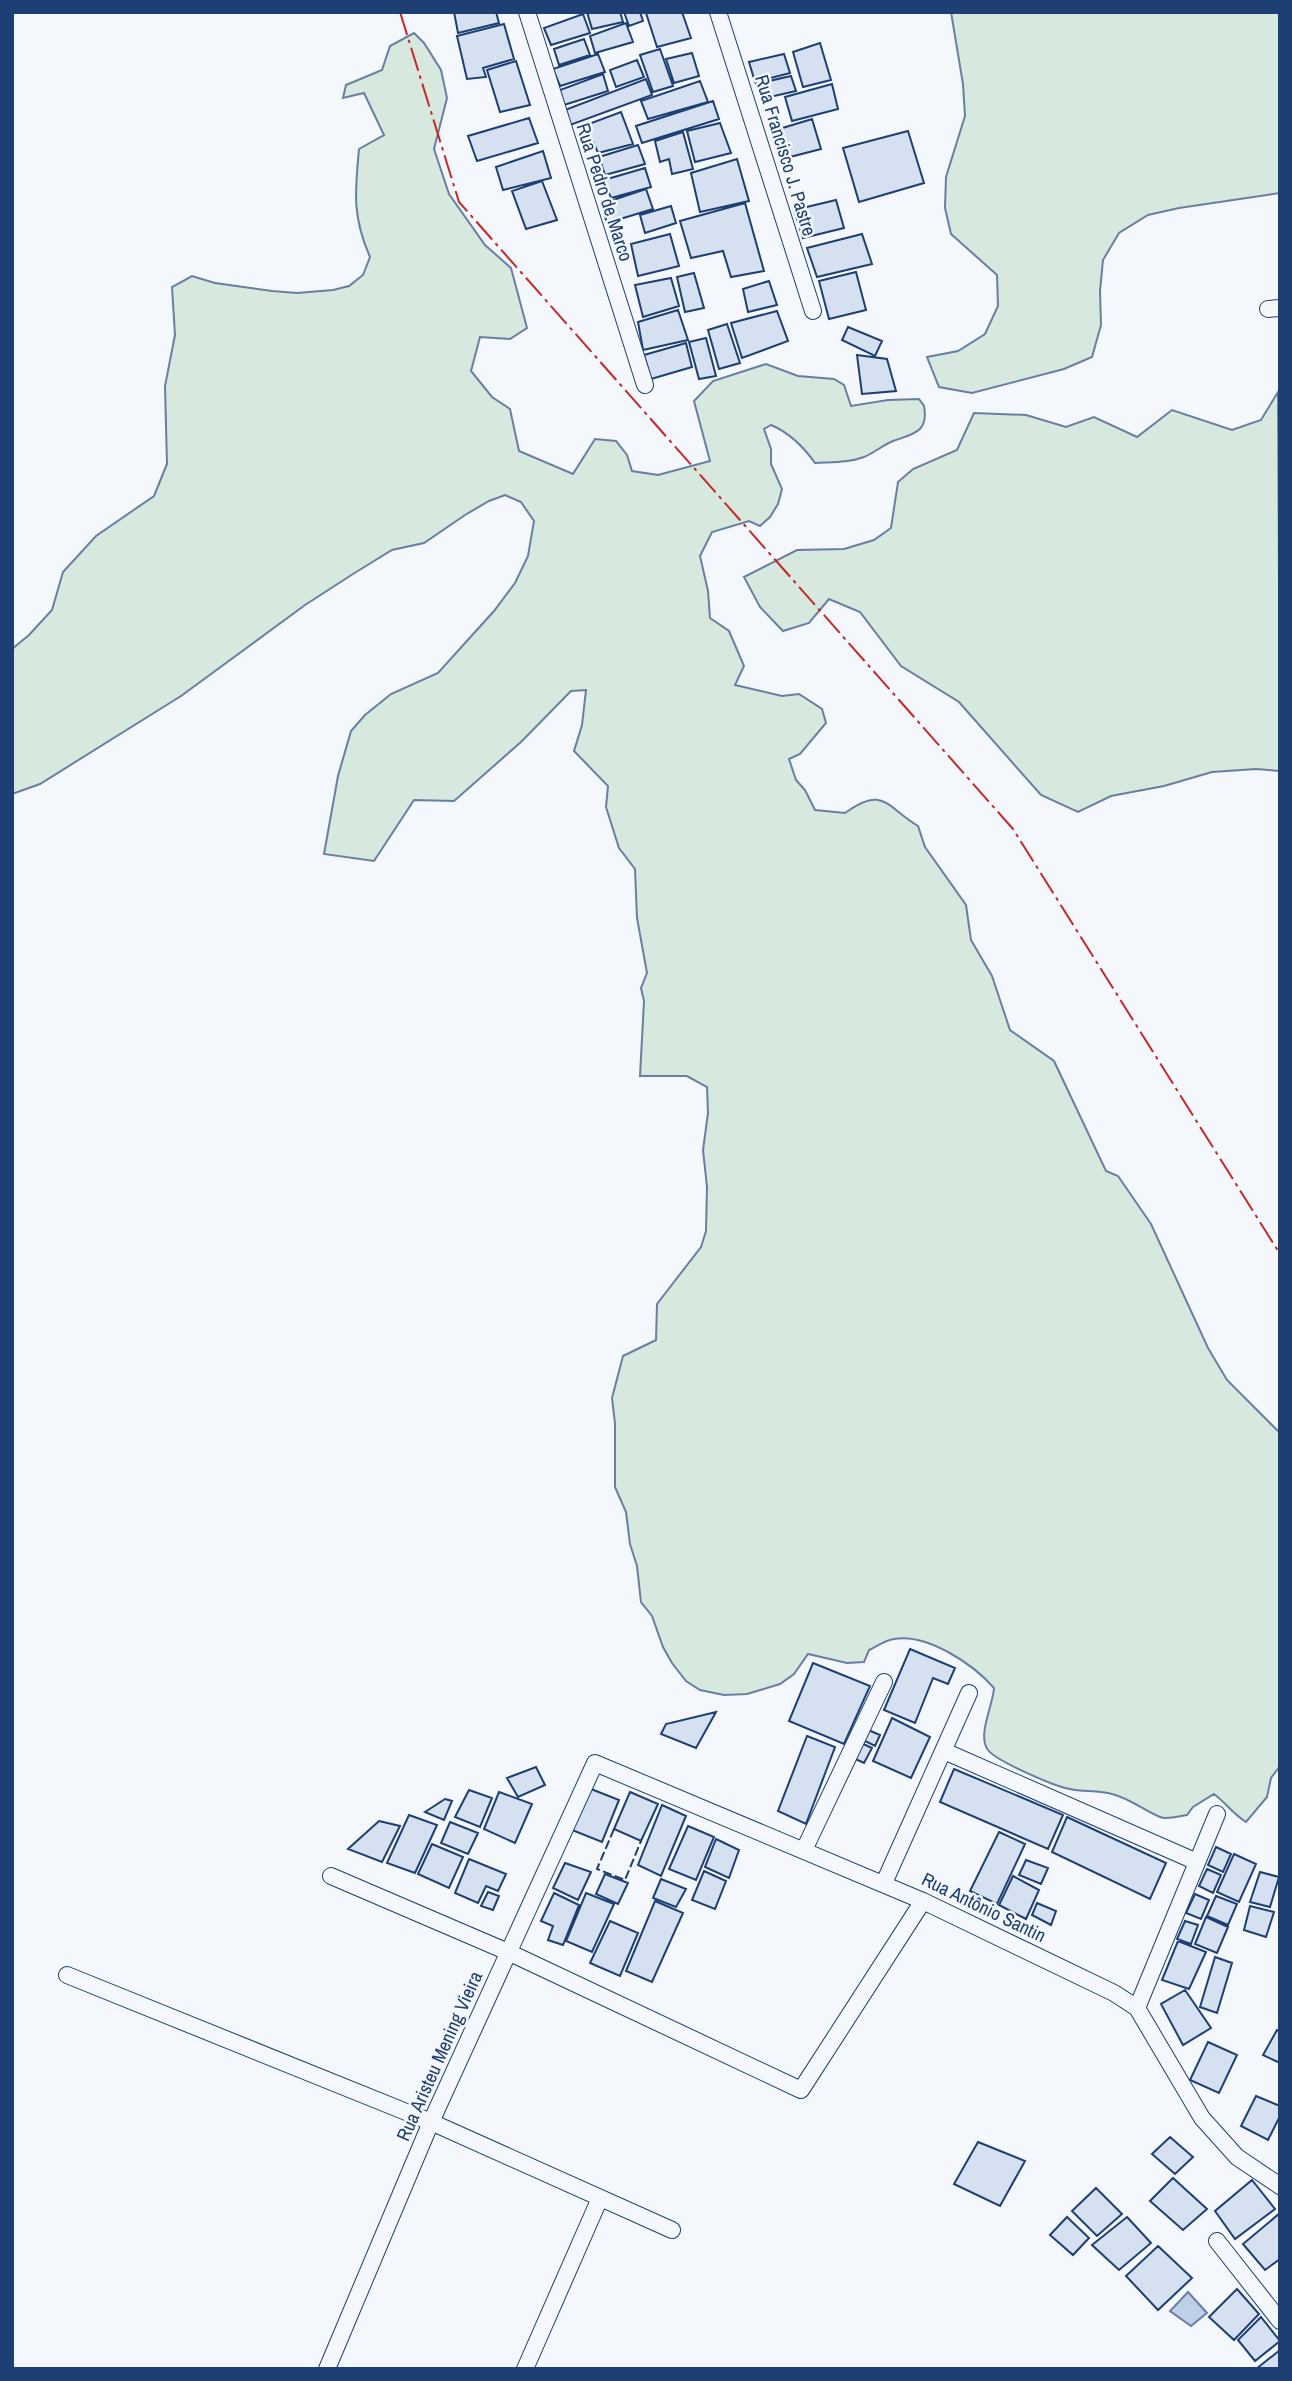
<svg xmlns="http://www.w3.org/2000/svg" width="1292" height="2381" font-family="'Archivo Narrow',sans-serif">
<rect width="100%" height="100%" fill="#f4f7fb"/>
<!-- green -->
<path fill="#d7e8df" stroke="#687fa3" stroke-width="2" d="M951,12H1280V193L1179,208L1148,215L1119,233L1103,260L1100,291L1101,325L1092,357L1064,369L972,393L939,387L927,357L958,351L985,334L998,306L997,275L951,234L945,208L946,177L965,116L963,84Z
M414,33L424,43L441,70L447,98L434,149L449,194L485,245L511,268L527,328L510,339L480,337L471,371L492,397L510,409L519,451L573,474L595,439L616,441L627,455L632,471L658,475L710,461L694,401L713,381L766,364L798,376L834,379L844,385L851,406L888,400L919,399L924,406C929,433 912,434 893,441C883,445 874,453 864,457C848,463 832,462 815,463C803,446 790,433 771,425L764,429L771,449V464L782,489L778,504L770,517L760,526L749,521L712,532L700,556L708,591L710,618L729,631L744,666L735,685L782,696L799,694L822,709L826,723L800,754L789,759L796,780L805,790L815,810L845,813C884,785 886,807 918,826L925,847L966,905L971,940L992,976L1010,1030L1054,1061L1106,1171L1118,1176L1151,1224L1208,1348L1227,1380L1280,1433V1766L1271,1778L1267,1797L1246,1822C1233,1814 1226,1803 1214,1794L1193,1807L1187,1815C1179,1816 1167,1820 1160,1817C1145,1811 1129,1798 1112,1794C1099,1790 1083,1792 1070,1789C1056,1787 996,1761 988,1750C977,1735 993,1706 994,1688C973,1664 927,1633 894,1639C886,1640 877,1646 869,1650L864,1662L847,1663L808,1654L794,1674L780,1684L747,1694L724,1695L700,1690L686,1681L672,1663L663,1647L652,1616L641,1602L637,1566L630,1544L626,1512L615,1487V1423L612,1398L623,1356L656,1340L657,1304L701,1247L706,1231L707,1187L703,1150L708,1113L707,1087L687,1076H640L644,1001L641,988L647,973L637,918L635,869L619,848L606,807L608,786L574,751L582,725L586,690L571,691L521,742L454,801L414,800L374,861L324,854L338,776L351,731L365,715L391,694L438,673L494,611L515,583L528,556L534,521L521,502L505,495L489,501L465,515L424,543L392,550L353,574L305,605L181,696L40,784L12,794V649L29,635L52,610L63,572L96,536L154,496L167,464L165,386L175,335L172,287L192,276L215,283L272,291L297,293L333,290L349,286L363,275L370,257C352,216 355,192 359,149L384,135L364,93L343,98L346,85L382,70L390,46Z
M1278,392L1280,771L1256,769L1212,772L1164,786L1111,796L1078,812L1041,795L959,702L901,666L860,612L829,599L809,623L783,631L760,607L744,577L797,550L844,549L874,540L891,528L898,482L913,469L957,450L974,413L1026,415L1066,427L1094,417L1137,437L1172,410L1232,430L1261,420Z"/>
<!-- water -->
<path fill="#bed0e5" stroke="#687fa3" stroke-width="2" d="M1188,2292L1207,2313L1191,2326L1170,2311Z"/>
<!-- building -->
<path fill="#d5e0f0" stroke="#1d3f73" stroke-width="2" d="M454,12H496L499,23L458,33Z
M587,12H620L623,22L592,29Z
M624,12H640L643,21L629,26Z
M682,12L691,38L657,47L646,13Z
M583,14L590,33L551,45L544,28Z
M626,23L633,42L595,53L590,36Z
M504,24L514,59L483,68L486,77L467,79L457,36Z
M584,39L590,55L559,65L554,49Z
M820,43L831,80L803,87L793,52Z
M660,49L673,86L653,92L640,55Z
M692,53L699,76L674,83L666,59Z
M598,54L605,72L560,86L553,69Z
M784,54L790,73L755,82L749,62Z
M637,60L644,77L616,87L610,70Z
M516,61L530,105L500,112L487,70Z
M603,74L608,91L564,105L560,90Z
M791,76L796,91L761,99L756,84Z
M646,79L652,95L570,125L565,110Z
M700,81L708,102L648,119L641,101Z
M832,84L838,109L792,121L785,97Z
M713,101L719,119L642,143L636,126Z
M621,112L633,144L598,153L586,125Z
M529,118L538,143L477,161L468,136Z
M812,119L821,149L786,158L776,130Z
M720,123L731,153L695,162L687,131Z
M908,131L924,183L859,202L843,148Z
M683,132L693,169L672,174L669,159L660,162L655,141Z
M638,145L645,164L605,175L599,157Z
M543,151L551,178L503,190L496,167Z
M737,159L749,201L700,212L691,173Z
M645,168L651,187L611,198L604,180Z
M542,181L557,220L526,229L512,191Z
M646,189L653,209L607,223L601,204Z
M836,200L844,228L803,238L794,210Z
M745,203L764,271L731,277L723,251L691,258L680,221Z
M671,206L676,223L645,233L640,215Z
M670,234L679,266L638,276L631,244Z
M862,234L872,264L817,277L807,248Z
M856,272L866,310L829,319L819,281Z
M694,273L704,308L685,312L677,277Z
M671,278L679,306L643,317L635,285Z
M769,281L777,305L748,312L743,289Z
M678,310L688,340L643,350L638,322Z
M777,311L788,341L742,358L731,323Z
M727,324L740,363L719,369L708,330Z
M848,327L882,341L875,356L842,340Z
M706,338L716,376L699,379L689,342Z
M686,343L692,367L651,379L644,355Z
M857,355L887,359L896,391L862,394Z
M910,1649L955,1668L948,1684L933,1678L915,1723L884,1710Z
M813,1663L870,1686L844,1744L789,1721Z
M716,1712L696,1748L661,1734L666,1724Z
M892,1718L930,1737L911,1778L873,1761Z
M866,1729L880,1735L875,1746L861,1739Z
M807,1736L835,1747L806,1824L778,1811Z
M859,1742L872,1748L864,1763L851,1757Z
M536,1767L545,1785L518,1797L507,1778Z
M954,1769L1063,1815L1048,1849L940,1802Z
M591,1789L619,1800L602,1842L572,1830Z
M469,1790L492,1798L480,1827L455,1817Z
M499,1792L532,1804L515,1843L484,1829Z
M630,1792L658,1804L641,1841L614,1829Z
M445,1799L452,1801L444,1820L425,1812Z
M662,1805L686,1816L661,1876L638,1865Z
M409,1815L437,1825L415,1873L387,1863Z
M1067,1817L1166,1863L1150,1899L1052,1852Z
M379,1821L400,1826L382,1862L348,1849Z
M450,1822L478,1833L468,1854L441,1843Z
M688,1826L714,1837L696,1880L669,1869Z
M999,1832L1025,1844L997,1904L970,1891Z
M716,1839L739,1850L729,1878L705,1867Z
M432,1844L463,1857L449,1888L418,1874Z
M1216,1847L1231,1854L1223,1872L1208,1865Z
M1234,1854L1256,1864L1239,1902L1217,1892Z
M469,1859L506,1874L498,1891L486,1886L478,1903L455,1893Z
M1026,1860L1048,1868L1041,1884L1019,1875Z
M565,1863L591,1872L578,1900L553,1888Z
M1207,1869L1221,1875L1213,1893L1199,1886Z
M704,1871L726,1881L715,1909L692,1900Z
M1260,1872L1279,1877L1270,1907L1250,1902Z
M605,1874L628,1883L618,1904L596,1894Z
M1013,1876L1039,1890L1026,1919L999,1905Z
M661,1879L686,1889L676,1907L653,1898Z
M488,1892L499,1896L493,1910L481,1906Z
M554,1893L579,1905L563,1945L548,1940L553,1926L541,1921Z
M586,1893L614,1904L592,1952L566,1941Z
M1195,1894L1209,1900L1201,1919L1186,1913Z
M1216,1896L1237,1904L1228,1925L1207,1916Z
M655,1901L683,1913L652,1982L626,1971Z
M1037,1903L1056,1911L1051,1925L1032,1915Z
M1250,1906L1274,1912L1266,1937L1244,1930Z
M1206,1917L1228,1927L1217,1953L1195,1944Z
M610,1921L638,1933L620,1976L590,1963Z
M1185,1921L1198,1925L1191,1944L1177,1939Z
M1178,1941L1206,1952L1189,1989L1162,1980Z
M1215,1957L1232,1963L1217,2013L1200,2007Z
M1185,1990L1211,2028L1183,2045L1161,2004Z
M1277,2030L1280,2032V2063L1263,2055Z
M1208,2042L1237,2055L1219,2093L1190,2080Z
M1256,2096L1280,2106V2116L1268,2140L1241,2126Z
M1170,2137L1193,2157L1175,2174L1152,2154Z
M978,2142L1025,2161L1000,2206L954,2184Z
M1173,2178L1207,2209L1183,2230L1150,2201Z
M1252,2180L1275,2209L1235,2239L1215,2211Z
M1096,2188L1122,2214L1097,2236L1072,2211Z
M1280,2213V2259L1265,2270L1243,2244Z
M1067,2217L1089,2238L1073,2255L1050,2235Z
M1127,2217L1151,2243L1119,2270L1092,2245Z
M1158,2246L1192,2278L1158,2310L1126,2276Z
M1237,2289L1259,2314L1234,2340L1209,2317Z
M1261,2317L1280,2341L1255,2361L1238,2340Z
M1280,2350V2369H1256Z"/>
<g fill="none" stroke-linecap="round" stroke-linejoin="round">
<!-- street casing -->
<g stroke="#1d3f73" stroke-width="18">
<path id="street" d="M527,12L645,385
M718,12L813,311
M1268,309L1280,308
M944,1751L1197,1862
M804,1850L884,1682
M331,1876L508,1952L801,2090L923,1901
M884,1883L969,1693
M67,1975L431,2122L672,2230
M1137,2008L1217,1814
M1217,2241L1280,2321
M327,2369L431,2122L595,1763L923,1901L1114,1993L1137,2008L1202,2118L1237,2157L1280,2186
M525,2369L600,2198"/>
</g>
<!-- street -->
<use href="#street" stroke="#f4f7fb" stroke-width="16"/>
<!-- fence -->
<path stroke="#1d3f73" stroke-width="2" stroke-dasharray="9 3.5" stroke-linecap="butt" d="M614,1829L597,1869L625,1880L641,1841"/>
<!-- power -->
<path stroke="#c62828" stroke-width="2" stroke-dasharray="24 5 3.5 5" stroke-linecap="butt" d="M400,12L459,202L1013,829L1280,1254"/>
</g>
<g text-anchor="middle" stroke-width="5" stroke-linejoin="round" paint-order="stroke">
<!-- street labels -->
<g font-size="19" fill="#1d3f73" stroke="#f4f7fb">
<text transform="translate(786 155) rotate(73)" y="7">Rua Francisco J. Pastre</text>
<text transform="translate(605 192) rotate(72)" y="7">Rua Pedro de Marco</text>
<text transform="translate(984 1907) rotate(26)" y="7">Rua Antônio Santin</text>
<text transform="translate(439 2056) rotate(-66)" y="7">Rua Aristeu Mening Vieira</text>
</g>
</g>
<!-- border -->
<rect width="1292" height="2381" fill="none" stroke="#1d3f73" stroke-width="28"/>
</svg>
